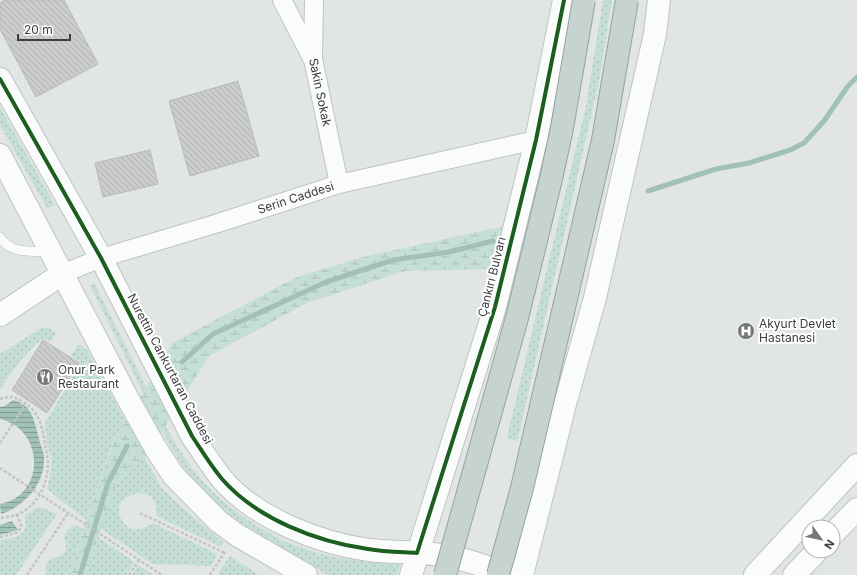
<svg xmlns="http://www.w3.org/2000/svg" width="857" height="575" font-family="Inter,sans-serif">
<defs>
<pattern id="grass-dots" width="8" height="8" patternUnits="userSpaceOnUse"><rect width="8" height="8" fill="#c6dfd5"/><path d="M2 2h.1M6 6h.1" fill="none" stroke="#abc0b8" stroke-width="1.8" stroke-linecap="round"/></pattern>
<pattern id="wetland-marsh" width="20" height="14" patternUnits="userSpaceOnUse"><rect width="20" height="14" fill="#c6dfd5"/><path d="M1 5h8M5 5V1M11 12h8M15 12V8" fill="none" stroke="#abc0b8"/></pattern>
<pattern id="water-rules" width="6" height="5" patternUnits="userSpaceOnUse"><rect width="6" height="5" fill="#a1c1b4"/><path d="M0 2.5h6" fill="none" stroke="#849e94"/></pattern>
<pattern id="building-back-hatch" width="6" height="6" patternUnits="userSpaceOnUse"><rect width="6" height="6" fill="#cacdcb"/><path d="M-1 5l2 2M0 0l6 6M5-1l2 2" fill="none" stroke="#aeb1af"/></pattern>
</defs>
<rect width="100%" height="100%" fill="#e1e5e3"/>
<!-- grass -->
<path fill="url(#grass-dots)" d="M603,0H612L599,81L517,442L507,437L586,106Z
M0,107L55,205L47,208L0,125Z
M94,283C109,313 125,344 140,375C160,416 180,460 213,492C226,505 241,516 256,525C270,534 284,542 299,547C331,559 367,562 400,564L397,575H328L250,529L230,515L212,500L186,472L171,448L158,423L90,285Z
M44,328H49L56,333L50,342L43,338C25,353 12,370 0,390V354L38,330Z
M78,344L87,350L126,422L116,435L109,452L86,520L47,489L50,475L52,460L47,444L45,423L81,363L71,356Z
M145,459L162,488L177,503L223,542L221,547L156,516C162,477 103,494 123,522C131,533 144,530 153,523L217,554L211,566L153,564L101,529C107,510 113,477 131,465C135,462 141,460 145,459Z
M40,507L57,514L16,575H0V540C8,539 26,537 26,525C26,522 24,520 25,516L35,508Z
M76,525L83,529L70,575H46C42,551 64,563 66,548C67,544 64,540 64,536C67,530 70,526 76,525Z
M98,537L135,562L126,575H86Z
M230,556L259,575H217Z
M138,565L152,574V575H132Z"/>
<!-- wetland -->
<path fill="url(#wetland-marsh)" d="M509,225L498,269L405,271L307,303L209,356L145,459C130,465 125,469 116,483L86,575H70L86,520L116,435L126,422L172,343L297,277L363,257Z"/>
<!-- water -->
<path fill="url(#water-rules)" d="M13,400C32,405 34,419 38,435C40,445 45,452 44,462C43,486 23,507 1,514L0,504C46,496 45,429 0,419V407L5,406Z
M12,521L18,530L0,535V525Z"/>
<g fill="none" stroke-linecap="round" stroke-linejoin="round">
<!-- stream -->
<path stroke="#a1c1b4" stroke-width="5" d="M648,191L716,169L749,163L790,150L804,143L824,121L848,86L857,77
M182,362L213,334L326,282L393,260L449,252L493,241
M80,575L108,483L127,446"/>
</g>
<!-- building -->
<path fill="url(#building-back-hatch)" stroke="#b7bab9" d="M5,0H64L98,64L36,97L0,29V3Z
M238,81L259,156L190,176L169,101Z
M150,150L158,184L103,197L95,163Z
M43,340L79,363L47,413L12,390Z"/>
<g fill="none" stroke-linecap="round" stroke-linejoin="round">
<!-- lane casing -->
<g stroke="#c0c3c2" stroke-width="10">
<path id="lane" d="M0,237C10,254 32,251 49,252"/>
</g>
<!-- street casing -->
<g stroke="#c0c3c2" stroke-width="20">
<g id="street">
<path d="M282,0L312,58"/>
<path id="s1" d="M314,0L313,59L339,184"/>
<path id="s2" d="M62,274L101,258L215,224L339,184L536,140"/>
</g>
</g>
<!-- secondary casing -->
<g stroke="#c0c3c2" stroke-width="24">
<path id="secondary" d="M0,79L101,258L192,436C202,451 211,465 222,479C255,518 318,543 369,550C393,553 417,551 441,555C465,558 488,568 511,575
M0,155L128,399L156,449L173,475L218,521L237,535L306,575
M0,315L62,274
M833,534L857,509
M411,575L495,307L536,140L564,0
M522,575L565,404L595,298L655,34L659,0
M755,575L857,465
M794,575L817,551"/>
</g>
<!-- path -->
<path stroke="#c4c4c4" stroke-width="2.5" stroke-dasharray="3 2" stroke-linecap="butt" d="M0,399C11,396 13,396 23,402C39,411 42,426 45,443C46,450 48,457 48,465C46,494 31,516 0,518
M0,443L25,405
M0,468L162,575
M140,513L225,553
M0,537L16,533L21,528V525L17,515
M27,575L68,513
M129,575L139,560
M210,575L225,552"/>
<!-- lane -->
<use href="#lane" stroke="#fafbfb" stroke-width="9"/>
<!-- street -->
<use href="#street" stroke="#fafbfb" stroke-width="18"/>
<!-- secondary -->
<use href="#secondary" stroke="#fafbfb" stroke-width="22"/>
<!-- highway-bridge casing -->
<g stroke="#94a49f" stroke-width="24" stroke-linecap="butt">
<path id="highway-bridge" d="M445,575L517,318L551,179L562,128L584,0
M498,575L522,488L603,140L627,0"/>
</g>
<!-- highway-bridge -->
<use href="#highway-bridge" stroke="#c6d3cf" stroke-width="22"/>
<!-- cycleway casing -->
<g stroke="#fff" stroke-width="6">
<path id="cycleway" d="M0,79L101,258L192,436C202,451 211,466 222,479C257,519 317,542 368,549C384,552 401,552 417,553L495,307L536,140L564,0"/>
</g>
<!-- cycleway -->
<use href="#cycleway" stroke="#1b5e20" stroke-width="4"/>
</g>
<!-- icons -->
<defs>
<g id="hospital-disc" transform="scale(0.9)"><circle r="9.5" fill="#757876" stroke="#fff"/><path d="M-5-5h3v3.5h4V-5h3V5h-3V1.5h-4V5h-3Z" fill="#fff"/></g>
<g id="restaurant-disc" transform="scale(0.9)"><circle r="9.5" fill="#757876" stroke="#fff"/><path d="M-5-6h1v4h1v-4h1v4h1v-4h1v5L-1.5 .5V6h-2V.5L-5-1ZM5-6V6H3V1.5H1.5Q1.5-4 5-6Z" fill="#fff"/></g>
</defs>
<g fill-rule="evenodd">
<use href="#hospital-disc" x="746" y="331"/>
<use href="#restaurant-disc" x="45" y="377"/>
</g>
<g text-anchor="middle" stroke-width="4" stroke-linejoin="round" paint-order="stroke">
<!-- street labels -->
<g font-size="12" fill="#3b3e3c" stroke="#fff">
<text dy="4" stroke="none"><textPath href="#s1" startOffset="93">Sakin Sokak</textPath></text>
<text dy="4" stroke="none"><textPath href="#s2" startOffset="246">Serin Caddesi</textPath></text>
<text transform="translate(492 277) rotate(-76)" y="4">Çankırı Bulvarı</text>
<text transform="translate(170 369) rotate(62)" y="4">Nurettin Cankurtaran Caddesi</text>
</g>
<!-- poi labels -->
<g font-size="12" fill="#3b3e3c" stroke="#fff" text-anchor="start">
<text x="759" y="328">Akyurt Devlet<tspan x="759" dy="14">Hastanesi</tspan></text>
<text x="58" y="374">Onur Park<tspan x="58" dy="14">Restaurant</tspan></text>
</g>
</g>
<!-- north arrow -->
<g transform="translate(821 539) rotate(123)"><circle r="19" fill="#ffffff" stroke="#b1b2b1"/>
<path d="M0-3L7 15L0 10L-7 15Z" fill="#757876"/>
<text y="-6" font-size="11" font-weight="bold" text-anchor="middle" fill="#3b3e3c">N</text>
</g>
<!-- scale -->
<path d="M18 34v6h52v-6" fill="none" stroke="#3b3e3c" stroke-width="2"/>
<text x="24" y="34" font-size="12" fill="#3b3e3c" stroke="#ffffff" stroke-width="3" paint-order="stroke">20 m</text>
</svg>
